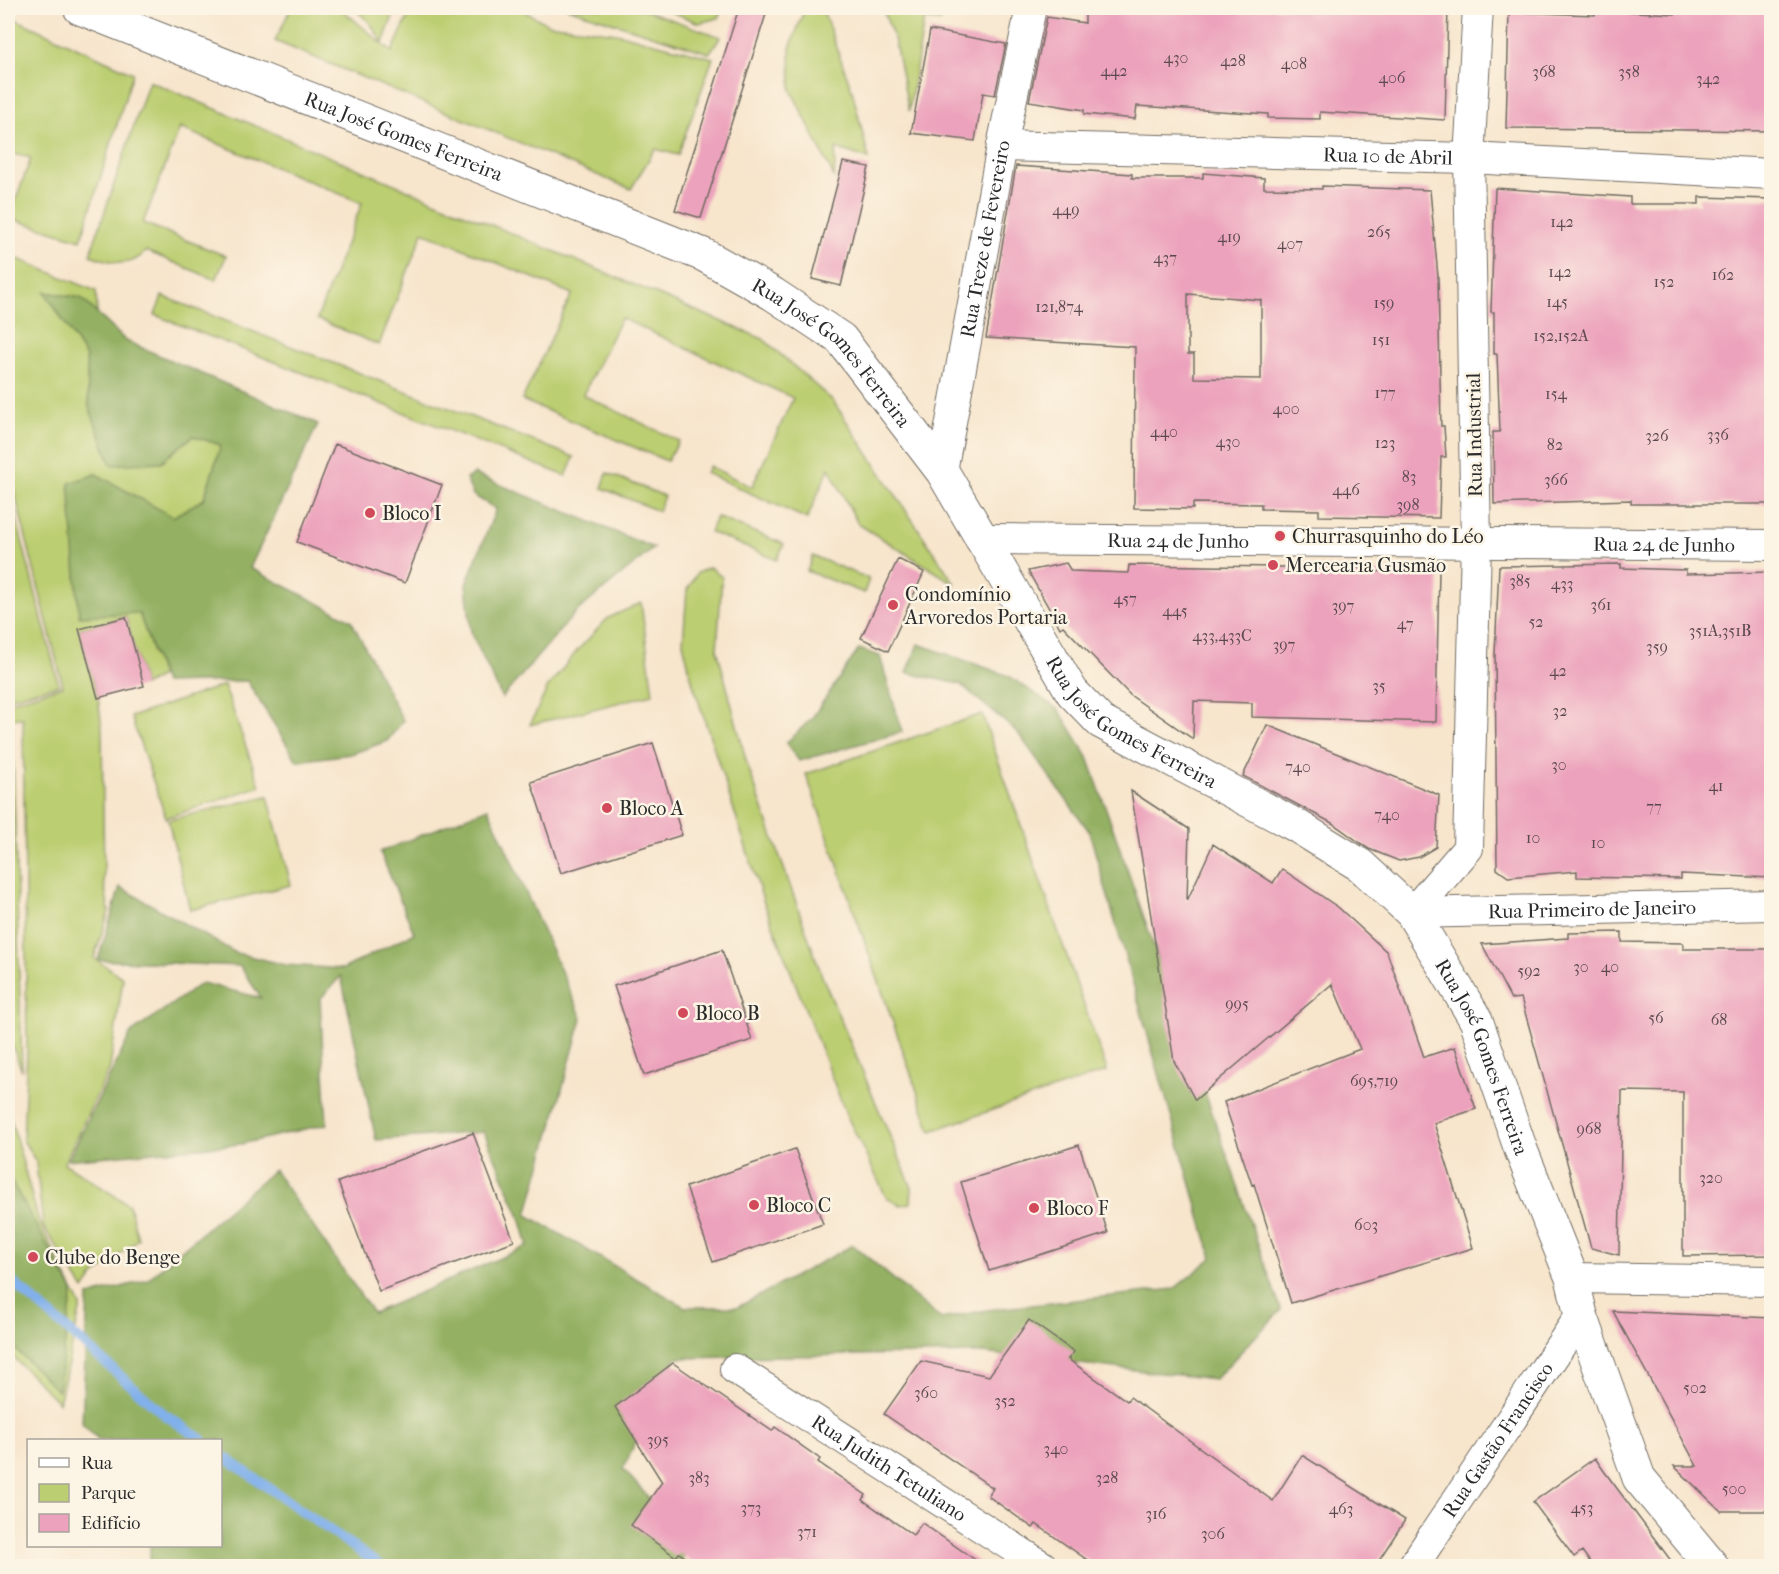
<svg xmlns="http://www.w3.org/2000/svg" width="1779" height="1574" font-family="'IM FELL French Canon',serif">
<rect width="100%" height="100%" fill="#fcf5e5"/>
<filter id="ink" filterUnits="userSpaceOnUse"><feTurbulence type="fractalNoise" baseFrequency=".0167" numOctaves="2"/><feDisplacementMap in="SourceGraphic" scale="12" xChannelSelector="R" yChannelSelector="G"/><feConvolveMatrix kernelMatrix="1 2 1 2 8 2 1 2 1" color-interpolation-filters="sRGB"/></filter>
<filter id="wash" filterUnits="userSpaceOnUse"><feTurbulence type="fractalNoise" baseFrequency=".008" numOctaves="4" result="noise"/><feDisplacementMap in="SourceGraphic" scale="24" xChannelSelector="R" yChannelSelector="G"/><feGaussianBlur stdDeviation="1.35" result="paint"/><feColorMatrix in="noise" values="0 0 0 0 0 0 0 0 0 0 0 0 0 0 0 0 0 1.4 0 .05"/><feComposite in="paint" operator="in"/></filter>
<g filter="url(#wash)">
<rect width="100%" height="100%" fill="#f7e5cc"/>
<!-- green -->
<path fill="#bbce71" stroke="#737c4e" stroke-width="1.5" d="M291,8H340L392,52L412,8H518L548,24L616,33L713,58L678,155L655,149L631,189L275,41Z
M354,8H396L383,43L370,23Z
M567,8H639L721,37L709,53Z
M662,8H722L719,18L699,23Z
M805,8H822L852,90L869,159L836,148L834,177L791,90L790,48Z
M882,8H942L941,21L924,20L909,111L894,38Z
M8,16L133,73L81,240L9,218L31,158L8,153L13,127L8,125Z
M149,81L763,339L833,401L955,584L858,524L829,468L807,519L706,473L709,466L752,487L793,398L621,318L583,395L679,441L667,461L522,400L572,294L423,232L379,345L317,319L362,203L180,128L143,223L226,256L216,280L146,251C130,270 110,262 90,255Z
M8,255L96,291L97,313L81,298L45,292L86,357L89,407L161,462L193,436L221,445L204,499L173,517L96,474L139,613L161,676L144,686L126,617L79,629L98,698L102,728L104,883L109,911L94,958L123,978L110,1068L64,1163L129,1205L138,1239L93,1277L84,1290L43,1226L36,1162L23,1140L27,1051L23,718L8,719V702L63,686L8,466Z
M162,296L574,457L566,476L155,315Z
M607,473L664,496L658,511L602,488Z
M8,486L59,685L8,698Z
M716,517L784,544L777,560L710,532Z
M813,556L869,579L864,593L807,571Z
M710,567L722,577L717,649L747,764L822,976L912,1188L911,1203L901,1205L886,1197L846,1114L763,900L693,684L683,643L687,590L697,573Z
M641,603L653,694L530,725L548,687L577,651L608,618Z
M224,685L260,786L166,818L131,717Z
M982,714L1107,1071L931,1131L806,774Z
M8,726H12L22,1071L8,1034Z
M268,796L291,885L190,910L168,820Z
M8,1109L39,1222L81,1306L59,1403L8,1352Z"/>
<!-- forest -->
<path fill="#94b163" stroke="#606e47" stroke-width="1.5" d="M45,292L81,298L126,341L318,424L250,568L351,620L403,721L387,741L351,754L297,761L247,681L164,683L139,613L79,616L69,483L96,474L173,517L204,499L221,445L193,436L161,462L111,465L89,407L86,357Z
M474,474L654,548L575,613L502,698L471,632L466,584L496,509L473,495L466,479Z
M918,644L1009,676L1059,710L1088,757L1281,1310L1215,1379L982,1353L676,1358L623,1469L685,1538L682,1566H150V1546H220V1440H99L82,1423L88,1296L147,1280L274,1170L373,1313L528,1246L520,1217L484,1132L376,1140L341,976L320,999L327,1124L241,1144L68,1160L131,1033L202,983L261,998L240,966L98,960L120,887L236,953L286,965L343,969L414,933L380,852L488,808L582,1018L527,1215L685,1307H738L853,1245L941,1319L987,1310L1174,1289L1212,1258L1089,831L1018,733L960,684L907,673Z
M859,649L880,656L902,732L799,761L786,743L812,718Z
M8,1175L73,1291L58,1391L8,1342Z"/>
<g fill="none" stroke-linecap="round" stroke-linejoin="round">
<!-- stream -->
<path stroke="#81b0eb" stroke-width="10" d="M8,1278L164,1414L202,1440
M220,1454L381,1566"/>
</g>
<g id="blocks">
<!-- building -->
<path fill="#eca2bc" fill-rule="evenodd" d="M739,8H768L701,218L675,210Z
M1085,8H1448L1445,120L1320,112V119L1268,118V114L1137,106L1135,119L1084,114V110L1029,101L1047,17L1085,23Z
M1675,8H1772V131L1506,128L1509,12L1595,15V10L1675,14Z
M930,30L1006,44L995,95L983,93L975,141L911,133Z
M843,162L869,167L841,286L812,279Z
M1016,166L1132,174V178H1203V173L1264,178V188L1322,189V186L1430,190L1438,277L1441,426H1444L1446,457H1441L1439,518L1319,516V510L1261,509V504L1193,503V509L1134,508L1135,347L986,338ZM1188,294L1261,300V379L1194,378V354H1188Z
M1495,188L1630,197V204H1699V197L1772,199V504H1631V500L1494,504L1493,432H1500L1497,354H1494V312H1491Z
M335,444L442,485L405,583L297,542Z
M898,559L924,572L888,651L861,638Z
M1066,563L1071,571L1128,573L1129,565L1364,568V572L1439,569L1436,722L1252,717V703L1194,701L1193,739L1130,695L1063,626L1060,628L1028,571Z
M1621,564V568L1686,570V574L1772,572V878L1681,874V879L1577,877V871L1508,877L1497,869L1495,654L1499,566Z
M126,617L144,686L98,698L79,629Z
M1267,725L1439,795L1436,847L1419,857L1399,861L1369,849L1332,823L1243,776Z
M653,743L682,835L561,873L531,782Z
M1131,791L1189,829L1187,901L1213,844L1273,883L1282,869L1339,908L1387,952L1424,1057L1455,1047L1476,1109L1434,1123L1473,1248L1291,1303L1254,1184L1252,1185L1224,1102L1360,1049L1332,984L1195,1100L1174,1061Z
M1622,932V942L1683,943V949H1772V1255L1683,1256V1092L1622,1091L1619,1255L1591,1248L1521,998L1511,999L1482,944L1568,938V933Z
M722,950L752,1040L644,1075L614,986Z
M473,1133L514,1241L379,1291L338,1182Z
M1079,1145L1108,1233L989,1271L961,1182Z
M795,1149L823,1224L713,1262L686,1187Z
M1613,1311L1772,1318V1511H1721L1674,1466H1697Z
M1029,1320L1074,1352L1068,1359L1127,1401L1130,1397L1273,1501L1302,1455L1405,1520L1375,1566H1096L1036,1524L1033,1528L988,1496L993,1488L884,1414L921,1361L989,1376Z
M673,1363L772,1431L775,1427L820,1459L818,1462L866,1495L863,1500L913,1535L922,1523L984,1566H698L679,1553L676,1557L631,1525L662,1482L615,1407Z
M1595,1458L1604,1471L1675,1566H1593L1582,1551L1574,1557L1533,1502Z"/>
</g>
</g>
<g filter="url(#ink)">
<use href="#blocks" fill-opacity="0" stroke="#726c63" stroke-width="1.5"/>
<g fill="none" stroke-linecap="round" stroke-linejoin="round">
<!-- minor casing -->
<g stroke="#726c63" stroke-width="32">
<g id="minor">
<path id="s1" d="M1002,146L1469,158L1772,174"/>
<path id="s2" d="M942,471L1002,146L1031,8"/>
<path id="s3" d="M980,539L1772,545"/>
<path d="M1412,913L1468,848L1476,543L1469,158L1478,8"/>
<path id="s4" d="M1412,913L1772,905"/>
<path d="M1572,1278L1772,1281"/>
<path id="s5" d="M735,1369L1042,1566"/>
<path id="s6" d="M1413,1566L1581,1315"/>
</g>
</g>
<!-- tertiary casing -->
<g stroke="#726c63" stroke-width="35">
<g id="tertiary">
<path id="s7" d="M80,8L704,255L773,294L841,339L942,471L1072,692L1101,722L1297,826L1360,865L1412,913L1476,1020L1521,1150L1572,1278L1581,1315L1639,1478L1712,1566"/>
</g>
</g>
<!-- minor -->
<use href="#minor" stroke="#fff" stroke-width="30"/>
<!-- tertiary -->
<use href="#tertiary" stroke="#fff" stroke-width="33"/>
</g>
</g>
<!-- markers -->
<g fill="#d1495b" stroke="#fcf5e5" stroke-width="2">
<circle cx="370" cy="513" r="6"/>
<circle cx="1280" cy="536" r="6"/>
<circle cx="1273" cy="565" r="6"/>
<circle cx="893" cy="605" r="6"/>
<circle cx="607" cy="808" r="6"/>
<circle cx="683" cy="1013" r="6"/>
<circle cx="754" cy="1205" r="6"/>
<circle cx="1034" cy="1208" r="6"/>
<circle cx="33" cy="1257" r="6"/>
</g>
<g text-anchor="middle" stroke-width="5" stroke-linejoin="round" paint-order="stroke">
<!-- number labels -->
<g font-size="16" fill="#5b494f">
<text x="1176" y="63">430</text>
<text x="1233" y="66">428</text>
<text x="1294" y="69">408</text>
<text x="1114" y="76">442</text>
<text x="1544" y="77">368</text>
<text x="1629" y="77">358</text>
<text x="1392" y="83">406</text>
<text x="1708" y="84">342</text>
<text x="1066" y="215">449</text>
<text x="1562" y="227">142</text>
<text x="1379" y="237">265</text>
<text x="1229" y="242">419</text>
<text x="1290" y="249">407</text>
<text x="1165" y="263">437</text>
<text x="1560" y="277">142</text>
<text x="1723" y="280">162</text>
<text x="1664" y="287">152</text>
<text x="1557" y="307">145</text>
<text x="1384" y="308">159</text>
<text x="1059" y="312">121,874</text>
<text x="1561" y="341">152,152A</text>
<text x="1381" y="345">151</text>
<text x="1385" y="398">177</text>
<text x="1556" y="399">154</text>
<text x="1286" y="414">400</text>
<text x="1164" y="437">440</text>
<text x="1718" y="440">336</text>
<text x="1657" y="441">326</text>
<text x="1228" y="447">430</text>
<text x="1385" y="448">123</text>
<text x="1555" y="450">82</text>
<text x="1409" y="482">83</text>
<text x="1556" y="485">366</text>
<text x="1346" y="495">446</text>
<text x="1408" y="510">398</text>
<text x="1520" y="586">385</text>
<text x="1562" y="589">433</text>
<text x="1125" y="604">457</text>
<text x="1601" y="610">361</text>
<text x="1343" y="611">397</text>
<text x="1175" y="616">445</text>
<text x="1536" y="627">52</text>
<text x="1405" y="629">47</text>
<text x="1720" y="636">351A,351B</text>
<text x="1222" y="641">433,433C</text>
<text x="1284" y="650">397</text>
<text x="1657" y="652">359</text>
<text x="1558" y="676">42</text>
<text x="1379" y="691">35</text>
<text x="1560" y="716">32</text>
<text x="1559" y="770">30</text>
<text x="1298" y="772">740</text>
<text x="1716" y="791">41</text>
<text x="1654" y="812">77</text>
<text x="1387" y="820">740</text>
<text x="1533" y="843">10</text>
<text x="1598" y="848">10</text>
<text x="1581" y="972">30</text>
<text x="1610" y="972">40</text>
<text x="1529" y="976">592</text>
<text x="1237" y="1009">995</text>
<text x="1656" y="1023">56</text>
<text x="1719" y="1025">68</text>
<text x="1374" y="1086">695,719</text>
<text x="1589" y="1134">968</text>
<text x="1711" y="1183">320</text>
<text x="1366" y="1230">603</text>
<text x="1695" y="1393">502</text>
<text x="926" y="1398">360</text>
<text x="1005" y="1406">352</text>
<text x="658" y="1445">395</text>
<text x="1056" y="1454">340</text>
<text x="699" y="1483">383</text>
<text x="1107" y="1483">328</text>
<text x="1734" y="1494">500</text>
<text x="751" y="1513">373</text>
<text x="1582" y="1513">453</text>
<text x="1341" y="1514">463</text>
<text x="1156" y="1519">316</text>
<text x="807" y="1537">371</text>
<text x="1213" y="1539">306</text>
</g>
<!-- street labels -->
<g font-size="20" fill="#2b2b2b" stroke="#fcf5e5">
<text dy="7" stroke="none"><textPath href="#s7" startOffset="348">Rua José Gomes Ferreira</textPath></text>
<text dy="7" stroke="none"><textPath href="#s1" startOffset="386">Rua 10 de Abril</textPath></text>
<text dy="7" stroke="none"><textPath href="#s2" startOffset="236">Rua Treze de Fevereiro</textPath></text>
<text dy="7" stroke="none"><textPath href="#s7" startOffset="834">Rua José Gomes Ferreira</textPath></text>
<text transform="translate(1474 435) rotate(-91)" y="7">Rua Industrial</text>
<text dy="7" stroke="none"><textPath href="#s3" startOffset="198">Rua 24 de Junho</textPath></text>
<text dy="7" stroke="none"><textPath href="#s3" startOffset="684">Rua 24 de Junho</textPath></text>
<text dy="7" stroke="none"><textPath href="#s7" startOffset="1320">Rua José Gomes Ferreira</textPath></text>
<text dy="7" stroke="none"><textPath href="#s4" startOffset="180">Rua Primeiro de Janeiro</textPath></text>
<text dy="7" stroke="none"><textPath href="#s7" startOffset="1824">Rua José Gomes Ferreira</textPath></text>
<text dy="7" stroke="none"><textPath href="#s6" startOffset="152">Rua Gastão Francisco</textPath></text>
<text dy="7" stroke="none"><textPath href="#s5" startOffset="183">Rua Judith Tetuliano</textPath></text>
</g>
<!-- poi labels -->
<g font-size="20" fill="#2b2b2b" stroke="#fcf5e5" text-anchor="start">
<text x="382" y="520">Bloco I</text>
<text x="1292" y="543">Churrasquinho do Léo</text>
<text x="1285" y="572">Mercearia Gusmão</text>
<text x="905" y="601">Condomínio<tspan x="905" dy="23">Arvoredos Portaria</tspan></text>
<text x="619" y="815">Bloco A</text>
<text x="695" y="1020">Bloco B</text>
<text x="766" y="1212">Bloco C</text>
<text x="1046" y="1215">Bloco F</text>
<text x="45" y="1264">Clube do Benge</text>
</g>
</g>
<!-- margin -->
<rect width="1779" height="1574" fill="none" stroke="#fcf5e5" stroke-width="30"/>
<!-- legend -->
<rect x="27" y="1439" width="195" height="108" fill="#fcf5e5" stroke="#a8a49b" stroke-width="1.5"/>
<rect x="39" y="1458" width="30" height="9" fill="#ffffff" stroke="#a8a49b" stroke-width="1.5"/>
<text x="81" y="1469" font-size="18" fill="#2b2b2b">Rua</text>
<rect x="39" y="1484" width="30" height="18" fill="#bbce71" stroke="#a8a49b" stroke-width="1.5"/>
<text x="81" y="1499" font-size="18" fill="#2b2b2b">Parque</text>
<rect x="39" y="1514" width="30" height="18" fill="#eca2bc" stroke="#a8a49b" stroke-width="1.5"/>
<text x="81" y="1529" font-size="18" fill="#2b2b2b">Edifício</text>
</svg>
